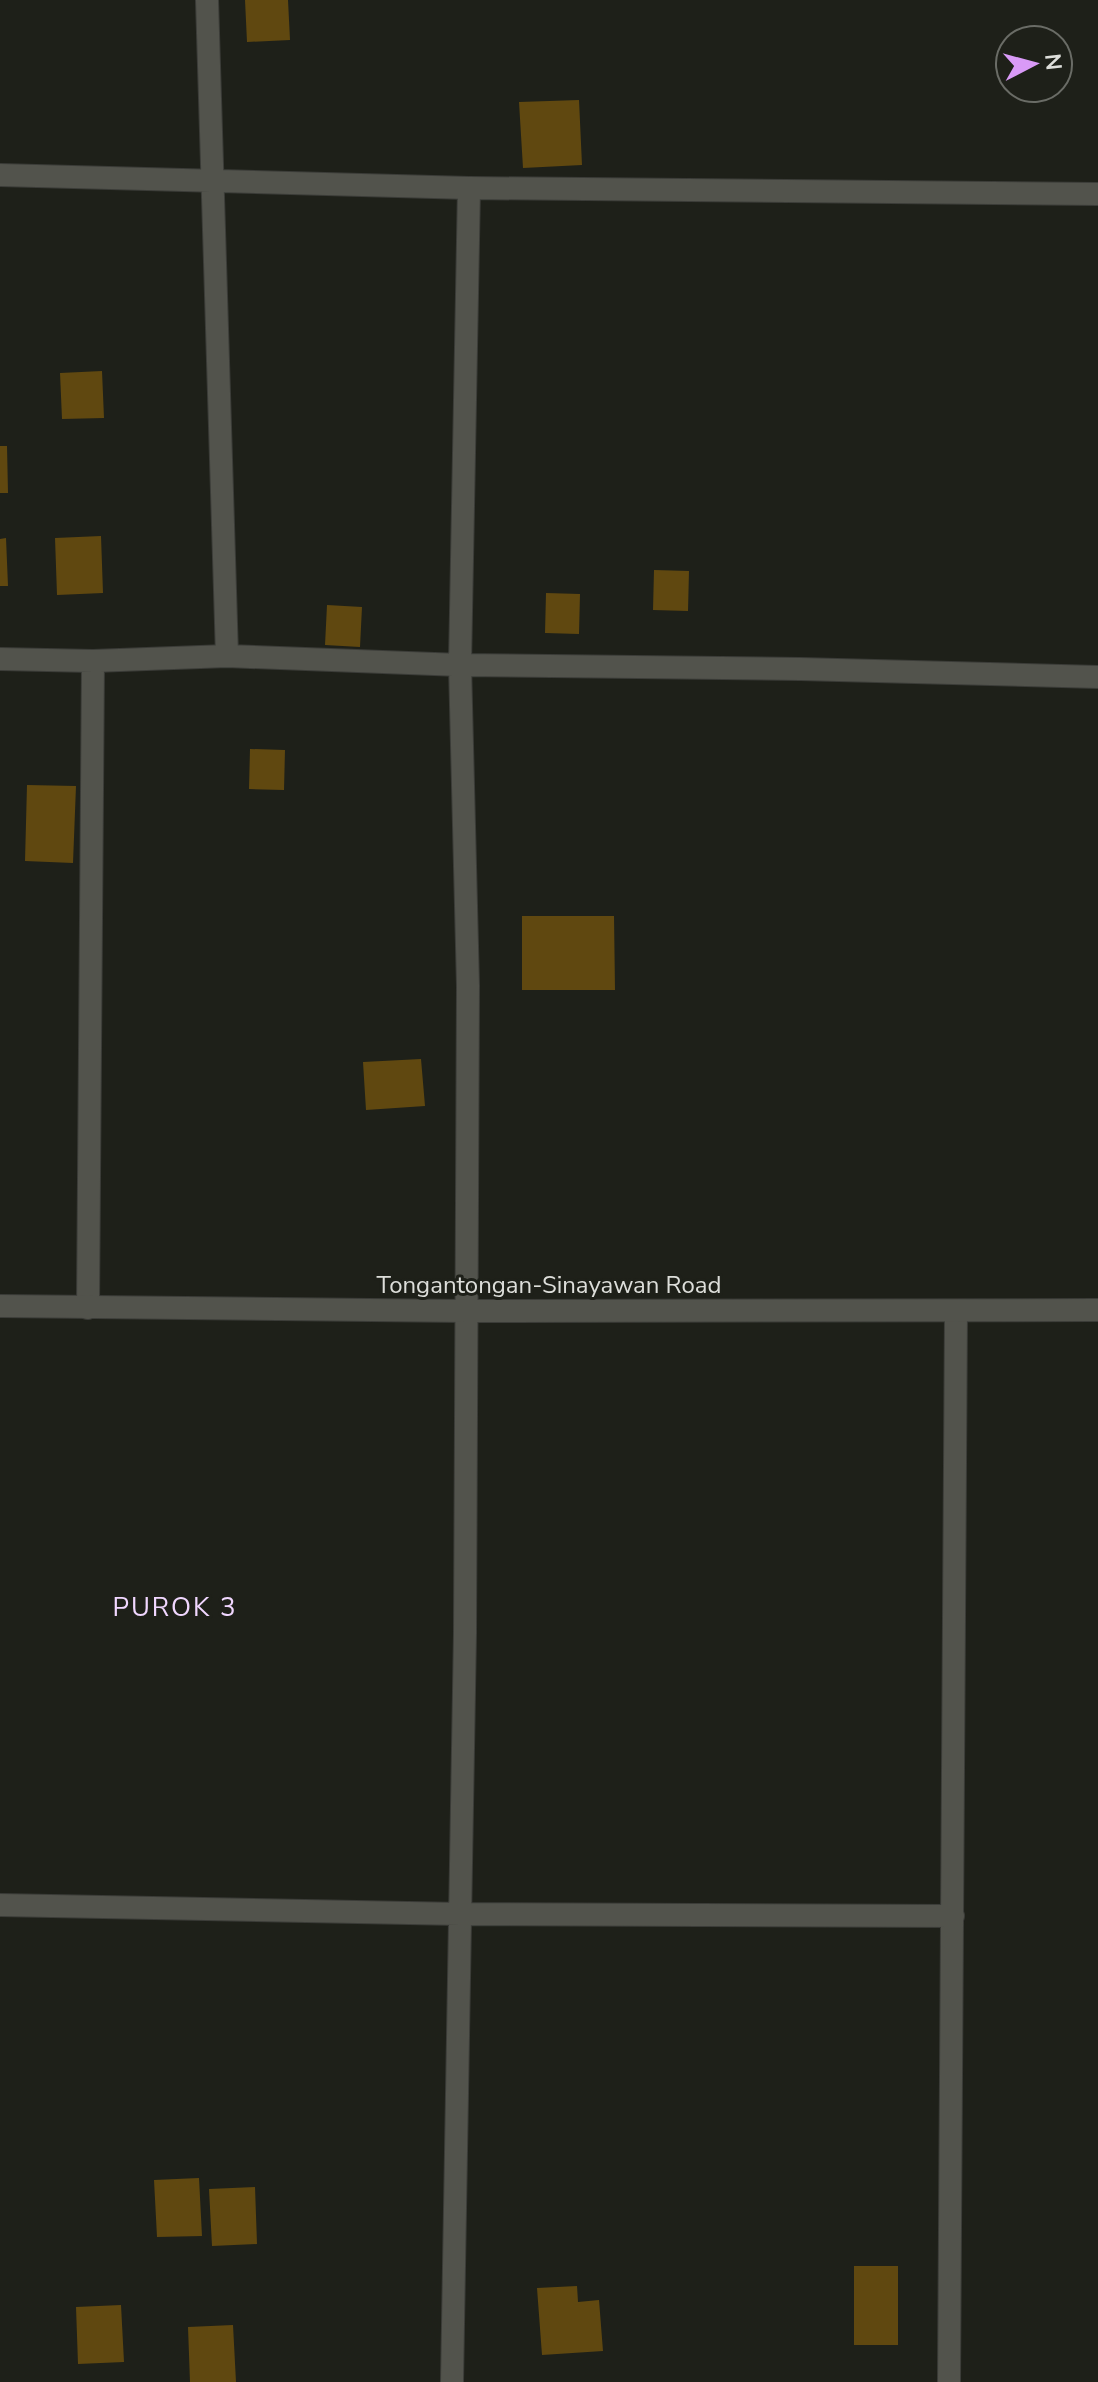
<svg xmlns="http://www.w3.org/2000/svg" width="1098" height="2382" font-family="'Nunito Sans',sans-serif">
<rect width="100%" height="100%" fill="#1e2019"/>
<!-- building -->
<path fill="#604810" d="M245,0H288L290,40L247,42Z
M579,100L582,165L523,168L519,102Z
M102,371L104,418L62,419L60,373Z
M0,446H7L8,493H0Z
M101,536L103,593L57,595L55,538Z
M6,538L8,586H0V539Z
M654,570L689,571L688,611L653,610Z
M546,593L580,594L579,634L545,633Z
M327,605L362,607L360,647L325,645Z
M250,749L285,750L284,790L249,789Z
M27,785L76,786L73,863L25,861Z
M522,916H614L615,990H522Z
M421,1059L425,1106L366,1110L363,1062Z
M199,2178L202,2236L157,2237L154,2180Z
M255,2187L257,2244L212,2246L209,2189Z
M854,2266H898V2345H854Z
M577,2286L578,2302L599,2300L603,2351L542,2355L537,2288Z
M121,2305L124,2362L78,2364L76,2307Z
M233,2325L236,2382H190L188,2327Z"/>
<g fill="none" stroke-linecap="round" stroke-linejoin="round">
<!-- minor casing -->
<g stroke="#3b3c38" stroke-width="24">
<path id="minor" d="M207,0L227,656
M0,175L469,188L1098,194
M0,659L93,661L227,656L460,665L800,669L1098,677
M88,1308L93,661
M0,1905L460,1914L953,1916
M452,2382L465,1633L468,986L460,665L469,188
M949,2382L956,1311"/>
</g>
<!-- secondary casing -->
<g stroke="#3b3c38" stroke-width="24">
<path id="secondary" d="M0,1306L464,1311L1098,1310"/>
</g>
<!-- minor -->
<use href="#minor" stroke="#52534c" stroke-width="22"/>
<!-- secondary -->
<use href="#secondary" stroke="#52534c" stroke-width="22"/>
</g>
<g text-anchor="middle" stroke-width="6" stroke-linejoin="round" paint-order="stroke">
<!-- street labels -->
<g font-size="24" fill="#dddeda" stroke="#1e2019">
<text x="549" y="1293">Tongantongan-Sinayawan Road</text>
</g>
<!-- neighbourhood labels -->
<g font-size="26" letter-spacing="2" fill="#f1d7ff" stroke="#1e2019">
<text x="175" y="1616">PUROK 3</text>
</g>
</g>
<!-- north arrow -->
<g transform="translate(1034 64) rotate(84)"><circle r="38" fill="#1e2019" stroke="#6a6c66" stroke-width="2"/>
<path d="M0-6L14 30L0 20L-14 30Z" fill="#d99af7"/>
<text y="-12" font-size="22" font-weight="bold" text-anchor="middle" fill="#dddeda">N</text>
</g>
</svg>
